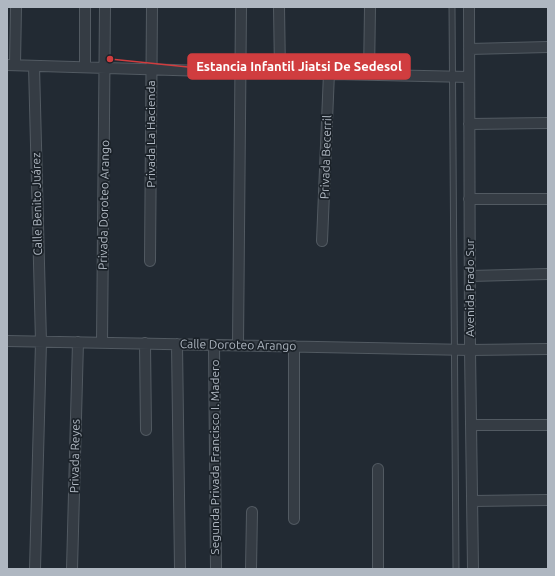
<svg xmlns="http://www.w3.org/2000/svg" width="555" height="576" font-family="Ubuntu,sans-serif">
<rect width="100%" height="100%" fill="#222a33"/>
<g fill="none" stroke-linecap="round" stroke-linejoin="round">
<!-- service casing -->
<g stroke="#525a62" stroke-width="7">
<path id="service" d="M452,7L456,569"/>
</g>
<!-- minor casing -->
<g stroke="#525a62" stroke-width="12">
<path id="minor" d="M85,7V67
M279,7L280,72
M469,7L470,350L473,569
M469,49L548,47
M7,65L240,72L469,77
M15,65L16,7
M34,66L41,342L35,569
M369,75L370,7
M469,124L548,123
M469,199H548
M322,241L329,73
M150,261L152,7
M470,276L548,274
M7,341L470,350L548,349
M102,343L105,7
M145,343L146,430
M177,344L180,569
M214,345L216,569
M238,345L241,7
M294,346V519
M471,425H548
M378,469V569
M472,501L548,500
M72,569L78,342
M251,569L252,512"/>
</g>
<!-- service -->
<use href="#service" stroke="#353c44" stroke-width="5"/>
<!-- minor -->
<use href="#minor" stroke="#353c44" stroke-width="10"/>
</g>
<g text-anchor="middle" stroke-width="3.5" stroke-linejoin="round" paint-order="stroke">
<!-- street labels -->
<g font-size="12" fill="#afb7c1" stroke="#1a2128">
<text transform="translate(151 134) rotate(-90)" y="4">Privada La Hacienda</text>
<text transform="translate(326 157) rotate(-88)" y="4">Privada Becerril</text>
<text transform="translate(37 204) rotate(-91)" y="4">Calle Benito Juárez</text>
<text transform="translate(104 205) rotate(-89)" y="4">Privada Doroteo Arango</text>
<text transform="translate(470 288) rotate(-90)" y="4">Avenida Prado Sur</text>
<text transform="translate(238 345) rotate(1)" y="4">Calle Doroteo Arango</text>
<text transform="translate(75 456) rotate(-89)" y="4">Privada Reyes</text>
<text transform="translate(215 457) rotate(-90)" y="4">Segunda Privada Francisco I. Madero</text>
</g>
</g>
<!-- callouts -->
<path fill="none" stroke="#d03d3f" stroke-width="1.5" d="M110 59L188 67"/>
<circle fill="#d03d3f" stroke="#1a2128" stroke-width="1.5" cx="110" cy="59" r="4"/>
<rect fill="#d03d3f" stroke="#d03d3f" stroke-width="1.5" x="188" y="54" width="222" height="25" rx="4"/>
<g font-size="13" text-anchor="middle" font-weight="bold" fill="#fff">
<text x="299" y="71">Estancia Infantil Jiatsi De Sedesol</text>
</g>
<!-- border -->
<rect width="555" height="576" fill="none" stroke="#afb7c1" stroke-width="16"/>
</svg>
